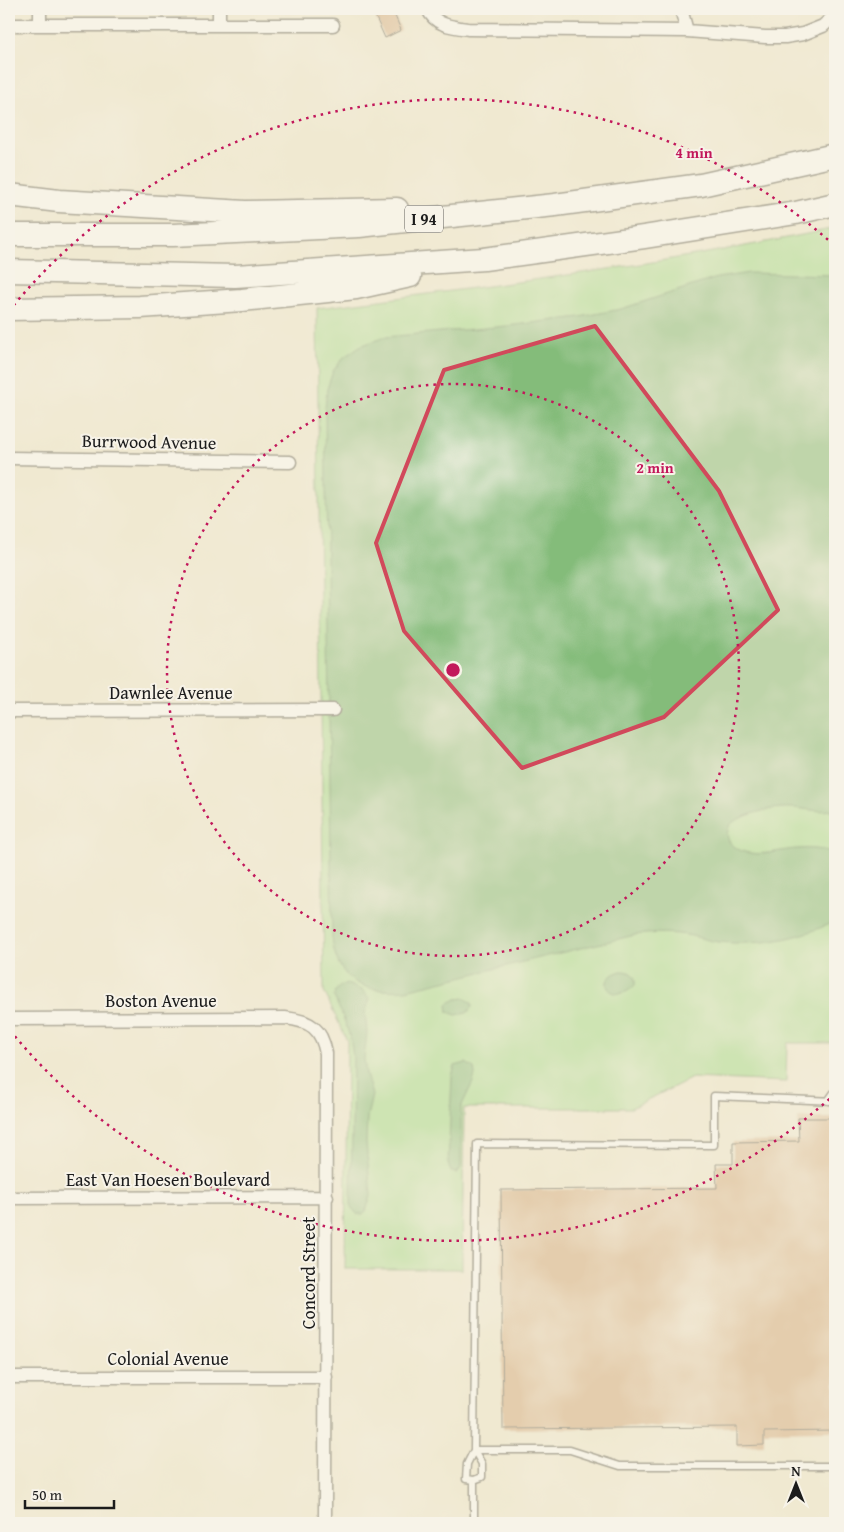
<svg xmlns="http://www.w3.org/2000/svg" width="844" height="1532" font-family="'Gentium Book Plus',serif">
<rect width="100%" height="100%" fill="#f7f3e8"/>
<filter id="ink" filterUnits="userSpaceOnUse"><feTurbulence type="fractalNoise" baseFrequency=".02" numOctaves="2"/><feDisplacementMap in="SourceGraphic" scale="10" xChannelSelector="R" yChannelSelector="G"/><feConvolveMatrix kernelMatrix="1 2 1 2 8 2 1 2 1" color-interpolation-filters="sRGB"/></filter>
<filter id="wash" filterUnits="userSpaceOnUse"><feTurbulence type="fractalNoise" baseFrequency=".0096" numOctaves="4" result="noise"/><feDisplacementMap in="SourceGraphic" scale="20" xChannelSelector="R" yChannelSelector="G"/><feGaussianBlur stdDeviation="1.12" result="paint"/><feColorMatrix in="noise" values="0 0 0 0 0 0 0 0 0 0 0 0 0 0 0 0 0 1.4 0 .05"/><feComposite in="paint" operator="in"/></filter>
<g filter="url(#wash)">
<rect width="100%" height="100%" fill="#f0e9d1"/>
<!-- green -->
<path fill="#a5dd8f" stroke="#607c56" d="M835,228V1043H787L786,1082L692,1078L631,1108H464L462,1269H345L347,1041L324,991L317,308C491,286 664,265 835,228Z"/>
<!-- forest -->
<path fill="#84bc7a" stroke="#506c4b" d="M749,273L835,275V809C821,813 808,809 793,808C776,807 757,811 741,818C735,820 729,824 728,830C726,837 729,843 734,847C753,860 777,850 797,849C810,848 823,849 835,853V921C801,939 758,946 719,942C710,941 701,938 692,936C673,932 654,933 635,935L406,990C365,993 336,983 332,937L325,409L327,389L333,371L344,357L360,346L385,337L507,326L580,317L621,309L717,278Z
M621,971C631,971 636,975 635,985C615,1007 591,980 621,971Z
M347,984L362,990L370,999L365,1012L367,1032L364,1059L366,1074L372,1095L367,1117L366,1143L371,1195L366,1211L363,1214H357L351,1207L353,1058C351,1033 344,1019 334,997C335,989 339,986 347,984Z
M465,998L472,1003V1007L467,1013L456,1015L448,1012L447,1004L450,1002L457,999Z
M466,1063L474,1068L475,1075L473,1082L461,1107V1167L459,1171L457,1173L451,1172L448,1164L452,1076L455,1066Z"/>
<g id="blocks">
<!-- building -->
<path fill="#d5aa80" d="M372,9H392L401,30L385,38Z
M798,1118H835V1431L764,1432V1445L737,1446V1427L503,1429L501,1190L717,1188L716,1164H733V1142L799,1141Z"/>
</g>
</g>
<g filter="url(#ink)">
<use href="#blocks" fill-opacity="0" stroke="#66645b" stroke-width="1"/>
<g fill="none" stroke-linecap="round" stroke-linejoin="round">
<!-- service casing -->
<g stroke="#66645b" stroke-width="9">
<path id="service" d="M828,1101L835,1091
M474,1450L482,1464V1477L474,1480L466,1479L467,1464L474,1450L477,1144L714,1145V1096L835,1101
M474,1450H570L620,1466H835
M474,1523V1480"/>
</g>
<!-- minor casing -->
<g stroke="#66645b" stroke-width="15">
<path id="minor" d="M428,9C434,25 452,27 468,29L687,31L765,37H785L803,34L823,26L835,15
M681,9L687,31
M219,24V9
M9,25H333
M40,25V9
M9,458L290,462
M9,711L333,710
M9,1019L285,1018C311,1021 321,1028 326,1053L325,1523
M9,1198L327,1197
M9,1377H326"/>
</g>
<!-- motorway casing -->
<g stroke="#66645b" stroke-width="25">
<path id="motorway" d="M9,195L59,201L245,212L397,209
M9,235H173L359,226L555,205L701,185L835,155
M9,271L235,276L484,259L644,237L796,213L835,204
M9,309L140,307L242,300L356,288L410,276"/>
</g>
<!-- service -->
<use href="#service" stroke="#fff" stroke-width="6"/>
<!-- minor -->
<use href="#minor" stroke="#fff" stroke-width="12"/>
<!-- motorway -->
<use href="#motorway" stroke="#fff" stroke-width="22"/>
</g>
</g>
<!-- marked area -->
<path d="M0 0H844V1532H0ZM595,326L719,491L778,610L664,717L522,768L404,631L376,543L444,370Z" fill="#f0e9d1" fill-opacity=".55" fill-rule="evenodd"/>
<path fill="none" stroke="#d1495b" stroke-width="4" stroke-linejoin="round" d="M595,326L719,491L778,610L664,717L522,768L404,631L376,543L444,370Z"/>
<!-- distance rings -->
<g fill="none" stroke="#c2185b" stroke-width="2.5" stroke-dasharray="2.5 5">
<circle cx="453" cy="670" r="286"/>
<path d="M835 1094A571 571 0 0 1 9 1029M9 311A571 571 0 0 1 835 246"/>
</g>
<g text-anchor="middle" stroke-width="4" stroke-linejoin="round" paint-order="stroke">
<!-- shield labels -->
<rect fill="#f7f3e8" stroke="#5e5c59" stroke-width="1" x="405" y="205.5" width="38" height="27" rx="4"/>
<g font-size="16" font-weight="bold" fill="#1c1c1c">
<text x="424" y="225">I 94</text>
</g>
<!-- street labels -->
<g font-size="18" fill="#1c1c1c" stroke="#f7f3e8">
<text transform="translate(149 442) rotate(1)" y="6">Burrwood Avenue</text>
<text x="171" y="699">Dawnlee Avenue</text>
<text x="161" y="1007">Boston Avenue</text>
<text x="168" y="1186">East Van Hoesen Boulevard</text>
<text transform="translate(309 1273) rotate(-90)" y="6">Concord Street</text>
<text x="168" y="1365">Colonial Avenue</text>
</g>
</g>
<circle cx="453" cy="670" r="8" fill="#c2185b" stroke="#f7f3e8" stroke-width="2.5"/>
<g font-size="15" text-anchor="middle" font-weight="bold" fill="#c2185b" stroke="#f7f3e8" stroke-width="4" stroke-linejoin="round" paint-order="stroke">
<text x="694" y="158">4 min</text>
<text x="655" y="473">2 min</text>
</g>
<!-- margin -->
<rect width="844" height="1532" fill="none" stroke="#f7f3e8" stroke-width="30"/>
<!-- north arrow -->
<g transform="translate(796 1484)" stroke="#f7f3e8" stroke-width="4" paint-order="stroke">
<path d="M0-4L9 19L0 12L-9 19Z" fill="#1c1c1c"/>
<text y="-8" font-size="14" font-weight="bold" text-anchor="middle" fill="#1c1c1c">N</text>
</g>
<!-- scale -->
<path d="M25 1500v8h89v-8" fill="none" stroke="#1c1c1c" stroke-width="2.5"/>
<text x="32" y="1500" font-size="15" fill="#1c1c1c" stroke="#f7f3e8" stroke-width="4" paint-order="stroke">50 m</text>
</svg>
